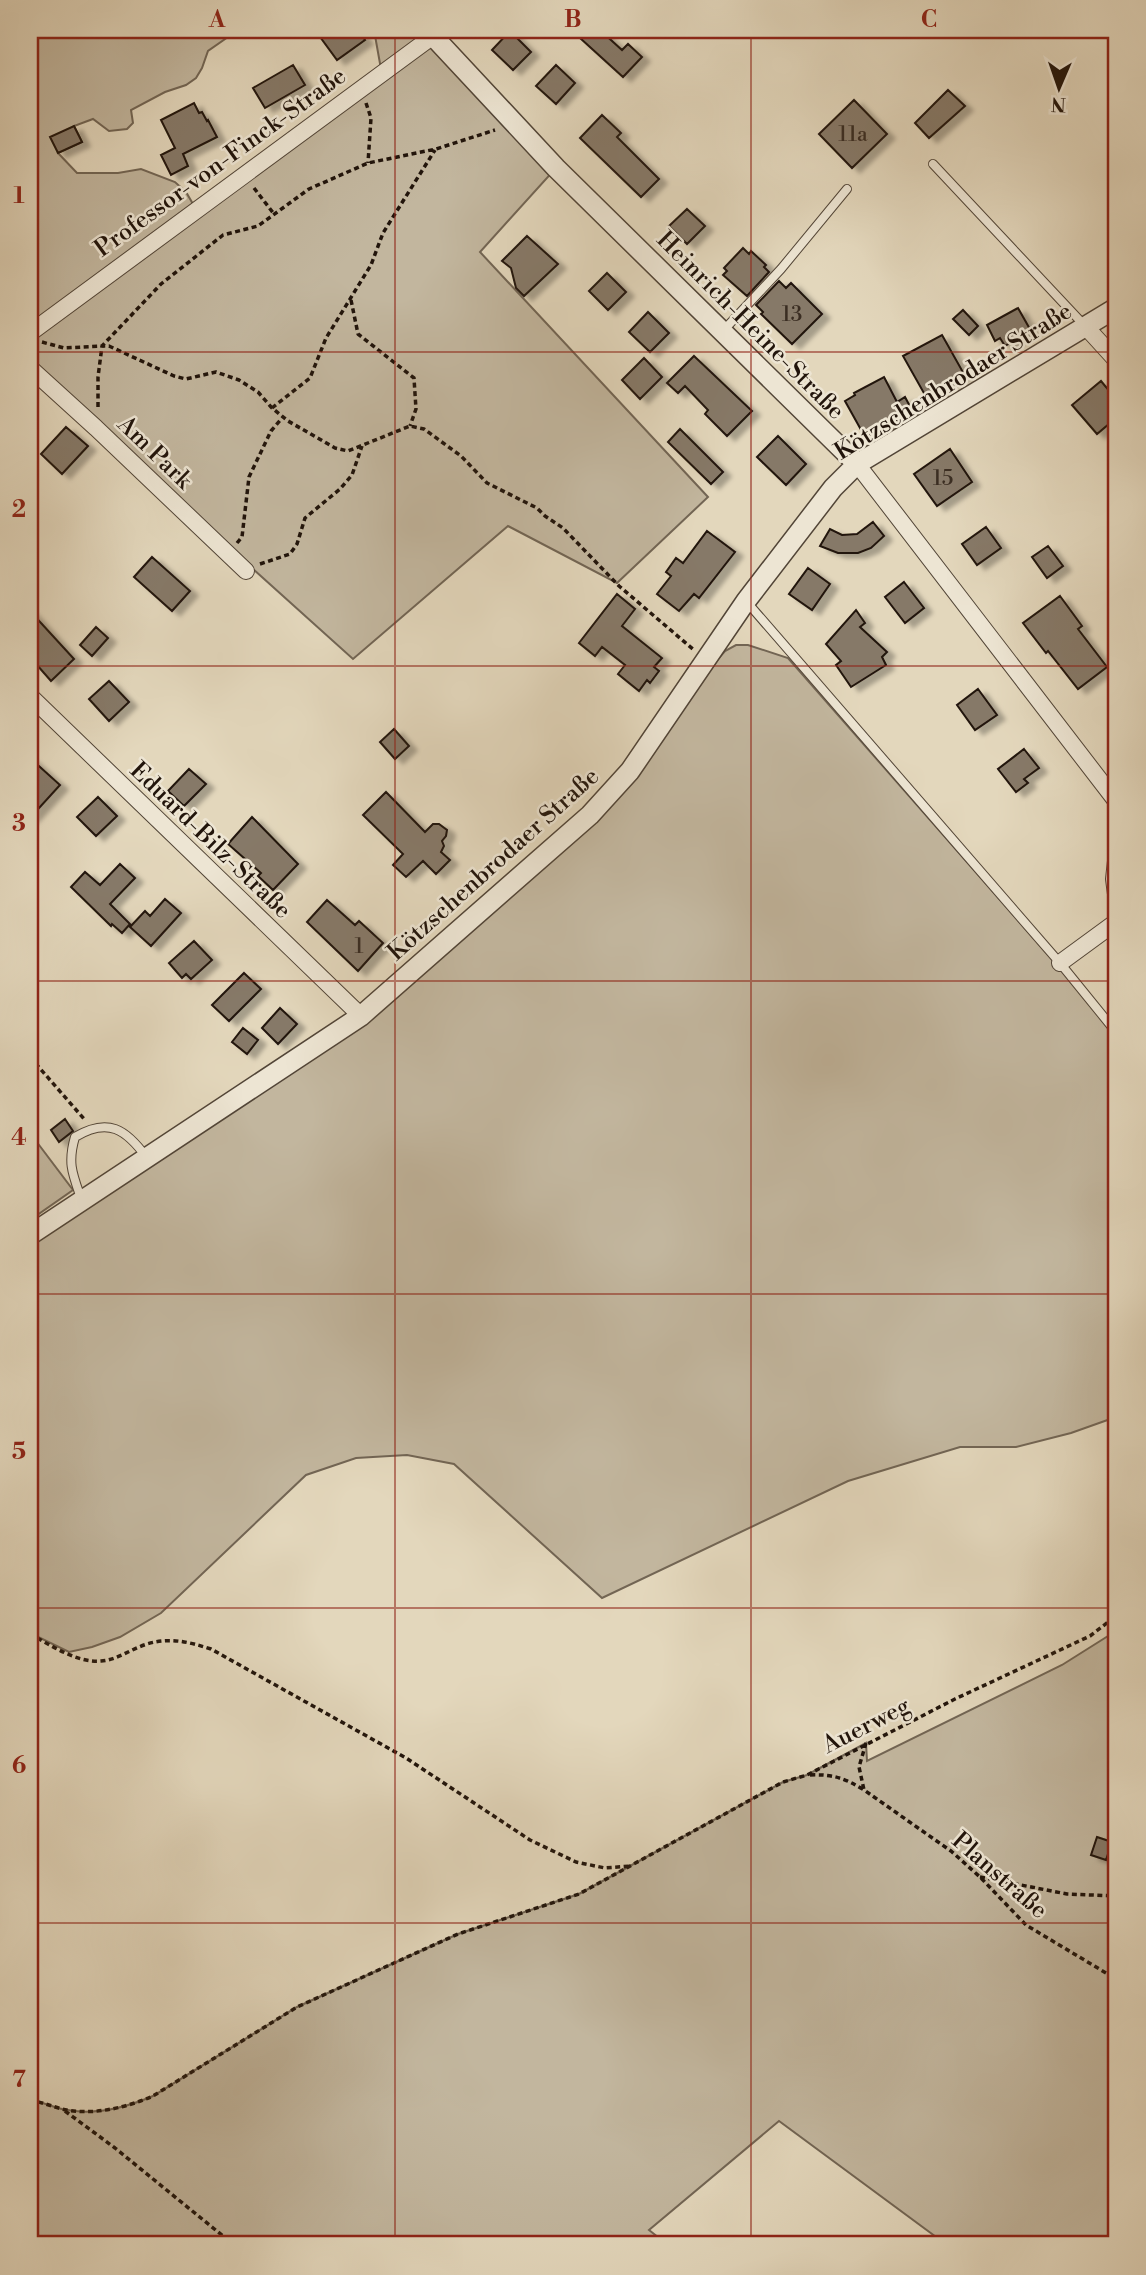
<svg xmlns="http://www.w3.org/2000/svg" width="1146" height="2275" font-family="'Libre Bodoni',serif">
<defs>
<filter id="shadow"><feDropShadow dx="8" dy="4.5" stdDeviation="2" flood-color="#0004"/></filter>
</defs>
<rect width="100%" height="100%" fill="#e3d7bc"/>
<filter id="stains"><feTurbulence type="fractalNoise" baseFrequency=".00286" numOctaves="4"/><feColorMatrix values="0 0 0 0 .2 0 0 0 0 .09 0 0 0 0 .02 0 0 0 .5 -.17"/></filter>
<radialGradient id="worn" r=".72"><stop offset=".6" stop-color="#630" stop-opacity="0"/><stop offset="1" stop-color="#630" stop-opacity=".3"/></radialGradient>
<!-- green -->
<path fill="#c2b69e" stroke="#726554" stroke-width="2" d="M30,30H238L208,51L202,68L196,78L186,85L165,92L131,110L133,123L127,129L109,131L93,119L74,126L82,142L58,153L77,173H118L141,169L175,182L186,192L193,204L381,69L374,30H440L556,168L480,252L708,497L617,583L508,526L353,659L30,368Z
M736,645H748L788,658L1116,1032V1417L1071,1433L1016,1447H960L848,1481L602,1598L454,1464L407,1455L356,1458L306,1475L161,1613L120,1637L92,1647L69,1652L30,1633V1244L354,1030L529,876L725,651Z
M30,1133L73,1190L30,1220Z
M1116,1631V2245H947L779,2121L649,2230L668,2245H30V2100C41,2102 51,2106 62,2109C92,2116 125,2108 153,2096L297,2007L458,1934L579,1894L783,1782L807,1775L866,1743L867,1761L1062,1665Z"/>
<!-- building -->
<path fill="#867967" stroke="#21140b" stroke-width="2" filter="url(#shadow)" d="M315,30H358L365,40L337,60Z
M589,30H600L622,50L628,44L642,57L623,77L580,38Z
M510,31L531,52L513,70L492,50Z
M293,65L305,85L265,108L253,88Z
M556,65L575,83L556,104L536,86Z
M948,90L965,106L929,138L915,123Z
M854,100L887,134L852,168L819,134Z
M194,103L199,113L202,112L207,121L208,120L217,137L183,154L188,166L171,175L161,155L175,148L161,120Z
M602,115L621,133L617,137L659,179L641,197L580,138Z
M74,126L82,142L58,153L50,137Z
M687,209L705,226L687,244L669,226Z
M527,236L558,264L524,296L516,288L511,268L502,261Z
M743,248L749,254L751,251L766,265L764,267L769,272L747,296L723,275L727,271L724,268Z
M607,273L626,292L608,310L589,291Z
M779,281L786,288L791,283L822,314L792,344L761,314L763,312L756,305Z
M1018,308L1031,331L1005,346L1000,338L995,341L987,325Z
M963,310L978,326L969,335L953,319Z
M648,312L669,333L650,352L629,332Z
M942,335L964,374L925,395L903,356Z
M694,356L752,411L727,436L705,414L708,410L685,386L678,393L667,383Z
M644,358L662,377L640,399L622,380Z
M884,377L897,402L905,397L913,412L865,437L845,401L855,395L854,393Z
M1101,381L1116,399V418L1097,434L1072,405Z
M66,427L88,446L62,474L41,454Z
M680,429L723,472L711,484L668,442Z
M778,436L806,464L786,485L757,457Z
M950,449L972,482L937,506L914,474Z
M873,522L884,536L871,548L858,553H838L820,546L830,529L842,535L857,534Z
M986,527L1001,548L977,565L962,544Z
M707,531L735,552L699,598L694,594L679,611L657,594L671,576L666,572L676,558L683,563Z
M1048,546L1063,566L1047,578L1032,557Z
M152,557L190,591L172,611L134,577Z
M808,568L830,584L812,610L789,594Z
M904,582L924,608L905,623L885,597Z
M617,594L635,609L622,626L662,658L654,667L659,671L650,683L647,680L639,691L618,674L625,665L602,647L595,656L579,643Z
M1060,596L1082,626L1078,629L1107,667L1078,689L1048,651L1046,653L1023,623Z
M856,610L865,623L860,627L887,652L882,657L886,665L851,687L836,665L841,661L826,644Z
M30,611L74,659L51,681L30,657Z
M96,627L108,638L92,656L80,645Z
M109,681L129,702L109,721L89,699Z
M978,689L997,715L975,730L957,705Z
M394,729L409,746L395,759L380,742Z
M1024,749L1039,768L1024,779L1028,783L1016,792L998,769Z
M30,758L60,785L30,818Z
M189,769L206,784L184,806L168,791Z
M386,792L425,832L433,824H439L447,830L446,836L442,841L444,846L441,852L450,860L436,874L423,861L406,877L393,865L403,854L363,815Z
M98,797L117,816L96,836L77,817Z
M252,817L298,864L273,890L258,876L261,873L228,844Z
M120,864L135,878L110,904L130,924L122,933L112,924L111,926L71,887L85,872L100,885Z
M165,899L181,913L151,946L130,927L145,911L150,916Z
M327,900L355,925L359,921L383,943L358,971L307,922Z
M194,941L212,960L191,979L186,974L182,978L169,963Z
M244,973L261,989L229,1021L212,1005Z
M280,1008L297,1024L278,1044L262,1028Z
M243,1028L258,1040L247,1054L232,1042Z
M65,1119L73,1131L59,1142L51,1130Z
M1097,1837L1112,1842L1106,1860L1091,1855Z"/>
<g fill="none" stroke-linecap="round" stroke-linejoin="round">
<!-- service casing -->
<g stroke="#524537" stroke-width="10">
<path id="service" d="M933,164L1084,325
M722,332L781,269L847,189
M746,601L1060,963L1116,1032
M82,1201C73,1175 67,1164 75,1137C108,1117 126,1129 147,1158"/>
</g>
<!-- minor casing -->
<g stroke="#524537" stroke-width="18">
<path id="minor" d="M1086,327L1116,360
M30,333L433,36
M30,368L96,428L246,571
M857,464L1116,801
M30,696L361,1016
M1116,861L1114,879L1116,894
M1060,963L1116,922"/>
</g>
<!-- tertiary casing -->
<g stroke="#524537" stroke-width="22">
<path id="tertiary" d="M440,30L433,36L556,168L857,464
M30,1235L361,1016L590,815L630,771L746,601L833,488L857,464L1116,308"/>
</g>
<!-- path -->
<path stroke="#21140b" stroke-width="3.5" stroke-dasharray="5 3.5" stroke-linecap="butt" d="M366,103L371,118L368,163
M254,188L274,214
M351,300L358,334L414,378L416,409L410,426
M42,342L64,348L102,346L161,284L223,235L258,226L309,189L368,163L436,149L495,130
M98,407V377L102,346H109L174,376L186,379L216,372L239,380L258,392L272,408L288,421L335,448L348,451L410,426L424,429L461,456L487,483L537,508L545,516L563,528L619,586L694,650
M272,408L310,378L326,338L371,265L383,233L435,150
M237,543L242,537L249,477L271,431L283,417
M260,564L290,554L297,544L305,518L340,489L352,475L362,446
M30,1057L85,1120
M30,1634C51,1645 76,1663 101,1661C117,1660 131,1649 147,1644C170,1637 189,1642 211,1649L406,1758L530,1840L576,1862L605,1868L631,1866
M866,1743L859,1767L864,1790L951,1851L980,1877L1026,1925L1116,1979
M810,1775C832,1774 845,1778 864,1790
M980,1877L1067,1894L1116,1896
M30,2100C41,2102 51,2106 62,2109C92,2116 125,2108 153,2096L297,2007L458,1934L579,1894L783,1782L807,1775L955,1699L1090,1636L1116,1616
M65,2111L115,2148L234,2245"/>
<!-- service -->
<use href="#service" stroke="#ede5d3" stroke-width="8"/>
<!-- minor -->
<use href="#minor" stroke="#ede5d3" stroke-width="16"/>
<!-- tertiary -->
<use href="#tertiary" stroke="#ede5d3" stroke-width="19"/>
</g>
<!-- grid -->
<path fill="none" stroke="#8f2418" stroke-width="2" stroke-opacity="0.55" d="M395,30V2245M751,30V2245M30,352H1116M30,666H1116M30,981H1116M30,1294H1116M30,1608H1116M30,1923H1116"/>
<g text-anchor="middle" stroke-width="5" stroke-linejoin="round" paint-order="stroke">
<!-- number labels -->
<g font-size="21" fill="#3a2d22">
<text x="853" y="141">11a</text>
<text x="792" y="321">13</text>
<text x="943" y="485">15</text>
<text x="359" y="953">1</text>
</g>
<!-- street labels -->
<g font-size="24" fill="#21140b" stroke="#ede5d3">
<text transform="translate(220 162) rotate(-36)" y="8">Professor-von-Finck-Straße</text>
<text transform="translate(751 325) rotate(45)" y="8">Heinrich-Heine-Straße</text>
<text transform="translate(953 381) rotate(-32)" y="8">Kötzschenbrodaer Straße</text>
<text transform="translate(155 452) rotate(44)" y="8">Am Park</text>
<text transform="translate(211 840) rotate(44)" y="8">Eduard-Bilz-Straße</text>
<text transform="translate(493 864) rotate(-42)" y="8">Kötzschenbrodaer Straße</text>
<text transform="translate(866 1725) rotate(-27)" y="8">Auerweg</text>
<text transform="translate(1000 1875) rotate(41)" y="8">Planstraße</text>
</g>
</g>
<!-- margin -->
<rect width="1146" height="2275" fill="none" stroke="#e3d7bc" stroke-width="77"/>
<!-- north arrow -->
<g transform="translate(1059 88) rotate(182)" stroke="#ede5d3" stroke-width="5" paint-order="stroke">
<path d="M0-5L12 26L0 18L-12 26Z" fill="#21140b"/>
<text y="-10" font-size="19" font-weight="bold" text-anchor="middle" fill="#21140b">N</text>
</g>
<rect x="38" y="38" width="1070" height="2198" fill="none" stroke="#8f2418" stroke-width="2.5"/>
<g font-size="23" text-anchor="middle" font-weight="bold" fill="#8f2418">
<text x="217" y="27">A</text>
<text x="573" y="27">B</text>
<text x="929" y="27">C</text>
<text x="19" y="203">1</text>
<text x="19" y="517">2</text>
<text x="19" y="831">3</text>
<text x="19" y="1145">4</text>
<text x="19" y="1459">5</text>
<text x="19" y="1773">6</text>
<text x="19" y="2087">7</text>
</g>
<rect width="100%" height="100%" filter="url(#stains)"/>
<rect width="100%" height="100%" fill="url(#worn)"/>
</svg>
